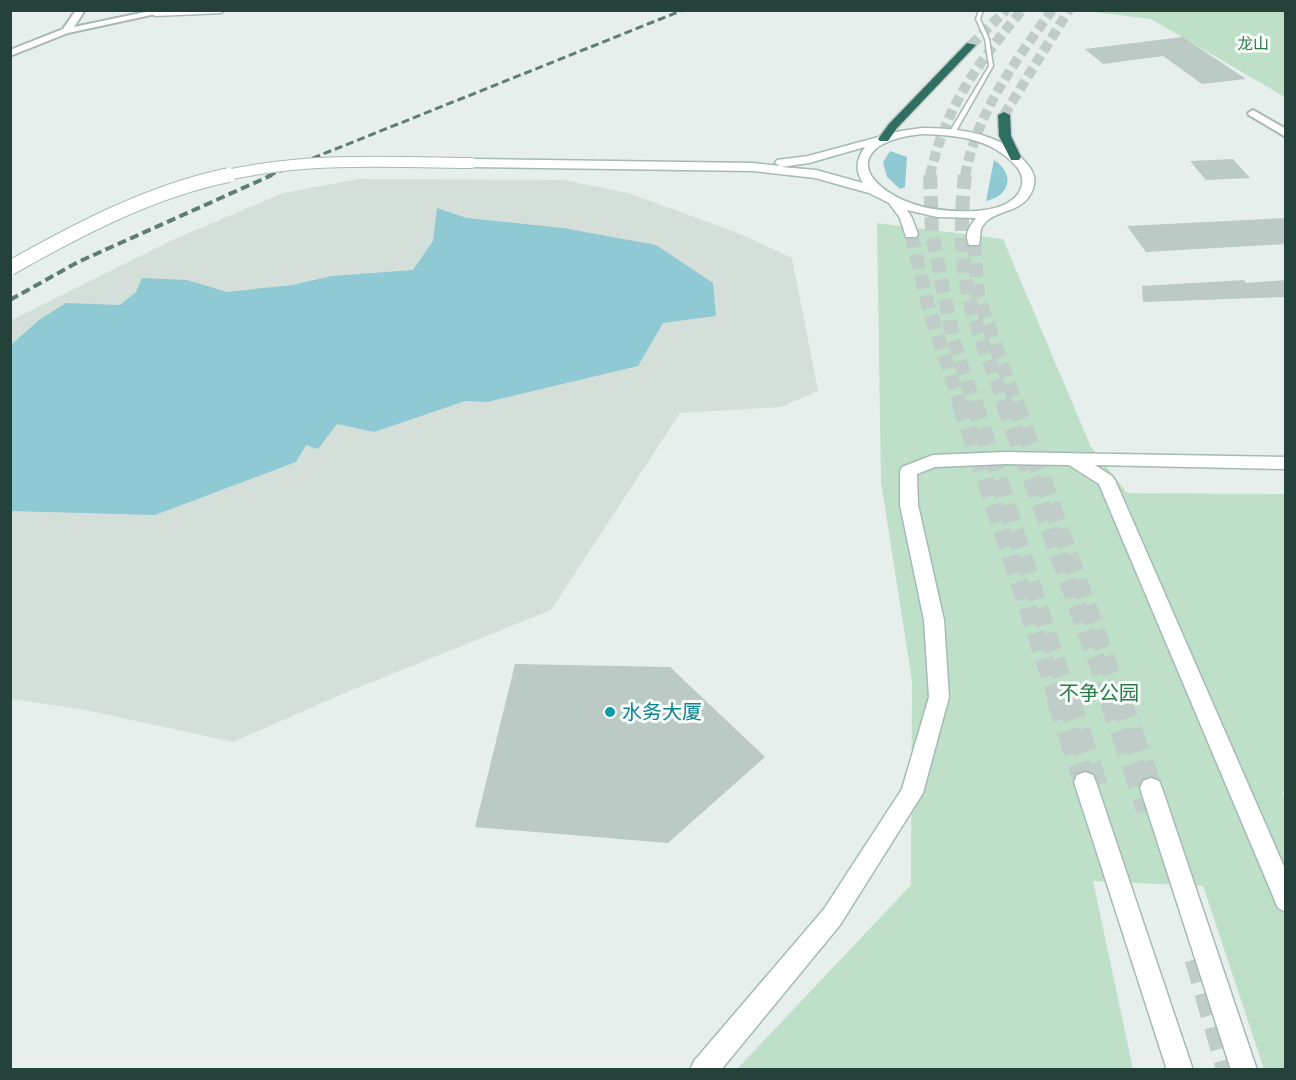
<svg xmlns="http://www.w3.org/2000/svg" width="1296" height="1080" font-family="'Public Sans','Noto Sans SC',sans-serif">
<rect width="100%" height="100%" fill="#e6efeb"/>
<!-- built -->
<path fill="#d4dfda" d="M359,179L564,180L628,193L738,233L792,258L818,391L781,407L680,413L551,610L347,692L233,742L86,710L11,699V320L177,238L283,193Z"/>
<!-- green -->
<path fill="#bfe0c8" d="M1095,10L1285,11V97L1151,19L1094,12Z
M877,223L1003,239L1091,447L1127,493L1285,494L1286,792H1282L1286,800L1285,1069H1264L1203,886L1093,881L1133,1069L736,1070L911,885L912,681L881,482Z"/>
<!-- water -->
<path fill="#8ec9d4" d="M890,151L907,157L905,187L900,189L887,177L883,162Z
M994,160C1015,174 1011,195 986,201Z
M437,208L466,218L563,228L656,245L713,283L716,316L663,323L638,366L487,402L465,401L374,432L337,424L318,449L306,445L296,462L155,515L11,511V345L39,320L66,303L120,305L136,292L142,278L187,280L227,292L292,285L332,276L413,270L433,241Z"/>
<!-- building -->
<path fill="#bbcac4" d="M1183,37L1246,79L1202,84L1163,56L1103,64L1085,49Z
M1233,159L1250,178L1206,180L1190,161Z
M1286,218V244L1146,252L1127,226Z
M1244,280L1246,283L1286,280V297L1143,302L1142,286Z
M515,664L670,667L765,757L668,843L475,827Z"/>
<g fill="none" stroke-linecap="round" stroke-linejoin="round">
<!-- secondary-tunnel-far2 -->
<path stroke="#bfccc8" stroke-width="14" stroke-dasharray="14 7" stroke-linecap="butt" d="M911,234L929,309L960,404
M974,242L978,296L1016,404"/>
<!-- secondary-tunnel-far1 -->
<path stroke="#bfccc8" stroke-width="18" stroke-dasharray="18 9" stroke-linecap="butt" d="M960,402L1057,698
M1015,402L1120,698"/>
<!-- secondary-tunnel -->
<path stroke="#bfccc8" stroke-width="23" stroke-dasharray="23 12" stroke-linecap="butt" d="M1057,697L1085,782
M1119,697L1151,788"/>
<!-- highway-tunnel-far3 -->
<path stroke="#bfccc8" stroke-width="10" stroke-dasharray="10 5" stroke-linecap="butt" d="M971,45L1006,10
M1004,115L1069,10
M930,176C945,107 978,63 1022,10
M965,176C977,112 1015,62 1052,10"/>
<!-- highway-tunnel-far2 -->
<path stroke="#bfccc8" stroke-width="14" stroke-dasharray="14 7" stroke-linecap="butt" d="M930,175L932,234L953,338L974,404
M965,175C960,221 960,272 974,317C983,346 994,375 1005,404"/>
<!-- highway-tunnel-far1 -->
<path stroke="#bfccc8" stroke-width="18" stroke-dasharray="18 9" stroke-linecap="butt" d="M974,402L1068,698
M1004,402L1110,698"/>
<!-- highway-tunnel -->
<path stroke="#bfccc8" stroke-width="23" stroke-dasharray="23 12" stroke-linecap="butt" d="M1068,697L1100,797
M1110,697L1148,810
M1196,959L1228,1070"/>
<!-- lane casing -->
<g stroke="#a8b8b2" stroke-width="3">
<path id="lane" d="M979,10H983L980,19L989,39L993,66L955,133L952,135L949,133L989,66L985,39L976,19Z"/>
</g>
<!-- street casing -->
<g stroke="#a8b8b2" stroke-width="4">
<path id="street" d="M76,10H85L74,27L155,10L160,13L68,33L10,56V50L63,29Z
M1253,110L1286,129V137L1249,115L1248,113Z"/>
</g>
<!-- secondary casing -->
<g stroke="#a4bbb3" stroke-width="3">
<path id="secondary" d="M139,10H225L221,13L156,16Z
M922,128C960,128 1003,133 1028,165C1037,176 1036,187 1028,198C1015,214 992,210 982,227C979,233 981,239 979,245H969C964,234 969,227 976,218L937,217L907,210L912,218L918,234L916,237H906L900,218L889,203L869,193L815,178L753,171L472,167L466,163L472,159L753,163L780,166L775,163L777,160L808,156L901,131ZM922,134C956,135 991,138 1015,165C1023,173 1025,184 1018,194C1009,206 991,210 976,211C954,212 930,211 908,202C889,195 849,170 878,147C891,138 907,136 922,134ZM865,147C856,159 855,171 863,183L816,170L781,167L809,163Z
M1006,452L1286,457V469L1095,465L1112,476L1115,480L1286,871V912L1278,908L1099,484L1069,465L1006,464L935,467L917,474L918,505L944,620L949,697L923,793L840,925L721,1070H690L694,1061L824,909L902,789L929,697L924,620L900,505V471L902,467L933,455Z
M1085,772L1093,775L1096,782L1193,1070H1167L1074,782L1077,775Z
M1151,778L1159,781L1162,788L1257,1070H1231L1140,788L1143,781Z"/>
</g>
<!-- highway casing -->
<g stroke="#c2cac8" stroke-width="3">
<path id="highway" d="M967,43L976,45L897,128L888,141H880L878,139L889,124Z
M1004,112L1010,115L1011,136L1021,157L1019,160H1011L999,136L998,115Z"/>
</g>
<!-- lane -->
<use href="#lane" fill="#fff" fill-rule="evenodd"/>
<!-- street -->
<use href="#street" fill="#fff" fill-rule="evenodd"/>
<!-- secondary -->
<use href="#secondary" fill="#fff" fill-rule="evenodd"/>
<!-- highway -->
<use href="#highway" fill="#2f6f62" fill-rule="evenodd"/>
<!-- rail-far1 -->
<path stroke="#5f7d75" stroke-width="3" stroke-dasharray="8 4" stroke-linecap="butt" d="M268,176L683,10"/>
<!-- rail -->
<path stroke="#5f7d75" stroke-width="4" stroke-dasharray="9 4.5" stroke-linecap="butt" d="M10,300L78,262L272,175"/>
<!-- secondary-bridge-far1 casing -->
<g stroke="#a4bbb3" stroke-width="12" stroke-linecap="butt">
<path id="secondary-bridge-far1" d="M223,176C304,157 389,162 472,163"/>
</g>
<!-- secondary-bridge casing -->
<g stroke="#a4bbb3" stroke-width="16" stroke-linecap="butt">
<path id="secondary-bridge" d="M10,268C79,229 151,191 229,175"/>
</g>
<!-- secondary-bridge-far1 -->
<use href="#secondary-bridge-far1" stroke="#fff" stroke-width="10"/>
<!-- secondary-bridge -->
<use href="#secondary-bridge" stroke="#fff" stroke-width="14"/>
</g>
<!-- markers -->
<circle fill="#0f9aa8" stroke="#f7fbf9" stroke-width="2" cx="610" cy="712" r="6"/>
<g text-anchor="middle" stroke-width="6" stroke-linejoin="round" paint-order="stroke">
<!-- far-park labels -->
<g font-size="16" fill="#2d7a4b" stroke="#f7fbf9">
<text x="1253" y="49">龙山</text>
</g>
<!-- park labels -->
<g font-size="20" fill="#2d7a4b" stroke="#f7fbf9">
<text x="1099" y="700">不争公园</text>
</g>
<!-- culture labels -->
<g font-size="20" fill="#0d838f" stroke="#f7fbf9" text-anchor="start">
<text x="622" y="719">水务大厦</text>
</g>
</g>
<!-- border -->
<rect width="1296" height="1080" fill="none" stroke="#24423a" stroke-width="24"/>
</svg>
